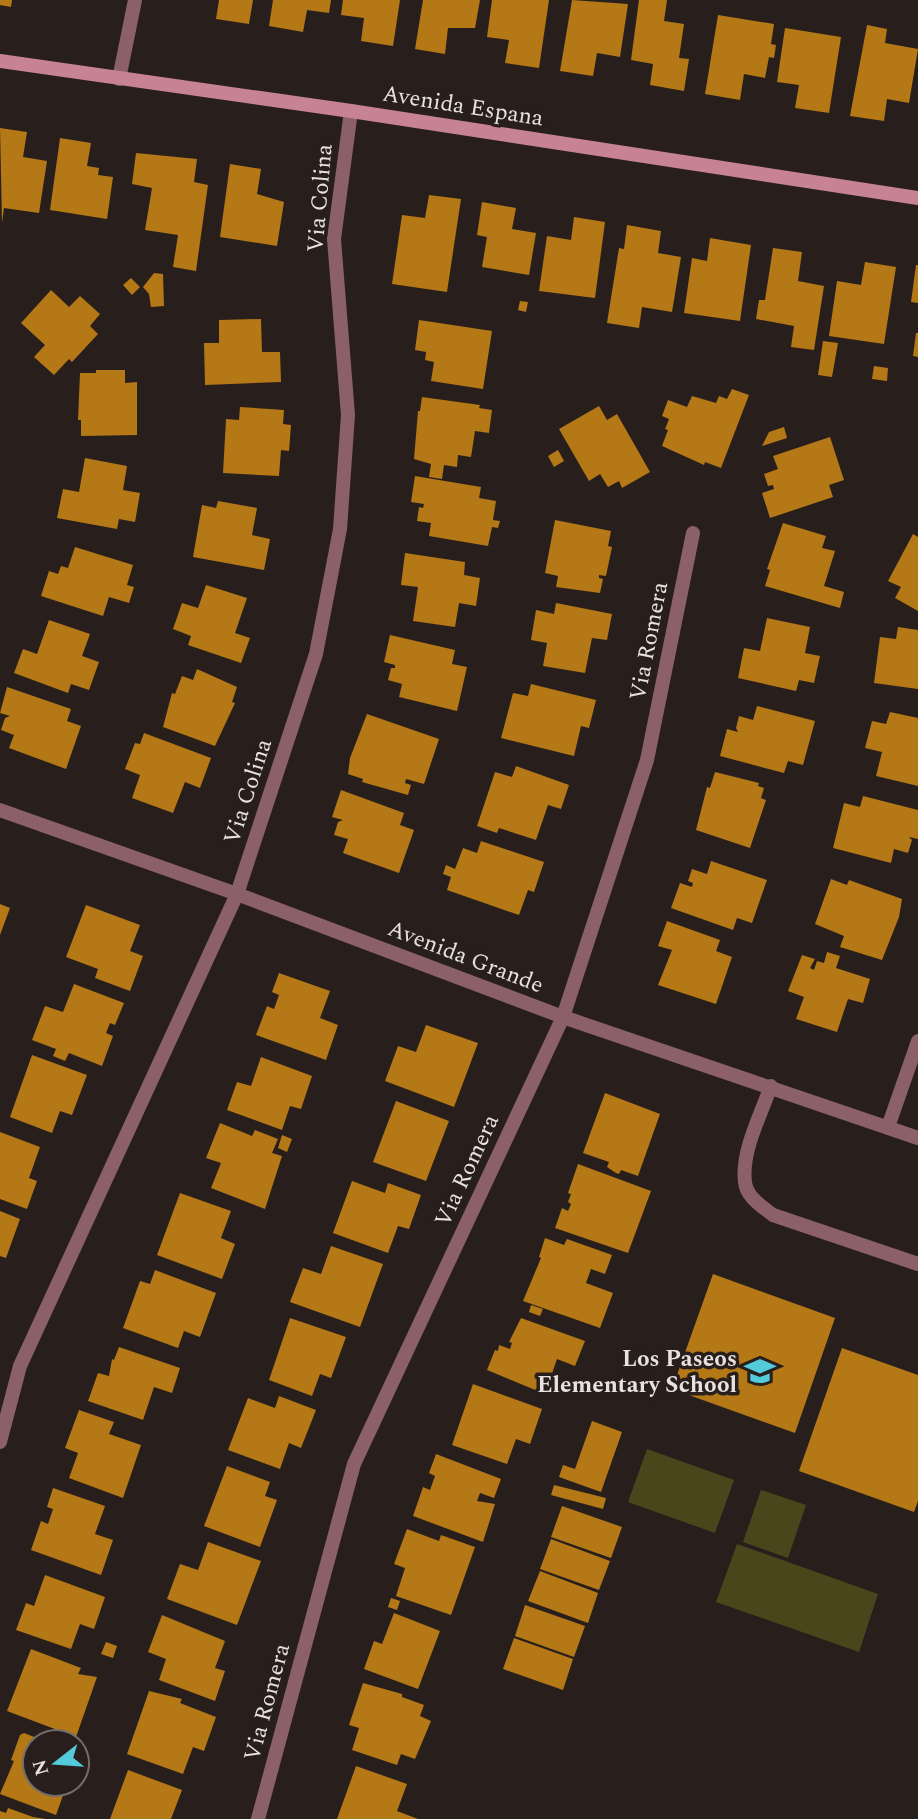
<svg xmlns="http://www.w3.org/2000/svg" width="918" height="1819" font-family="Spectral,serif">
<rect width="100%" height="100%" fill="#281f1c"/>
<!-- green -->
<path fill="#48461a" d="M647,1449L734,1480L715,1533L628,1502Z
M761,1490L806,1505L788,1558L743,1542Z
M737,1544L878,1594L859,1652L716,1602Z"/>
<!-- building -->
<path fill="#b47816" d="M0,0H12L11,7L0,5Z
M219,0H253L249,24L216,19Z
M273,0H331L329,13L307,10L303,32L269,26Z
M343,0H400L393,46L361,41L364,18L341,15Z
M423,0H480L475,28H448L445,54L415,49Z
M492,0H549L539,68L505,63L509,40L487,37Z
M572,0L628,4L620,57L597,53L593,76L560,71Z
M639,0H667L664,21L684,24L679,58L689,59L684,91L650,85L653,64L631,60Z
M718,15L774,24L771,44L776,45L774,58L769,57L765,78L744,74L740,100L705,94Z
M867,25L887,29L885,43L918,49L909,103L887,99L884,121L850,116Z
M785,28L841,37L829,113L795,108L799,85L777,82Z
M0,128L27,132L23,157L47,161L39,213L4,208L2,223Z
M60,138L91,143L87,166L99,168L98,175L113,177L107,219L50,210Z
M136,153L197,159L194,182L208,185L196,271L173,267L178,235L145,230L152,188L132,184Z
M230,164L261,169L257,194L284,202L277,246L220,237Z
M429,195L461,199L447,292L392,284L402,215L425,218Z
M482,202L516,208L512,229L536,233L529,275L482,267L487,237L477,235Z
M574,217L605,222L595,298L539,291L547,236L571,240Z
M627,225L661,231L658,253L681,257L672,312L642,307L639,328L607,323L619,248L624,249Z
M710,238L751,245L740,321L684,313L692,258L707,261Z
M773,248L802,252L798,281L824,286L814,350L791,347L794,326L756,319L759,300H765Z
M865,262L896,267L884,344L829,336L837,281L861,285Z
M916,265H918V303L911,302Z
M154,273L163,274L164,306L151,307L149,294L143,287Z
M131,278L140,287L132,295L123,285Z
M51,290L69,307L80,296L100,314L90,326L98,334L72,362L69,359L54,375L34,357L45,345L21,323Z
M520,301L528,302L526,312L518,310Z
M261,319L262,352H280L281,382L205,385L204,343H219V320Z
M419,320L492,331L483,389L431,381L434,362L425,360L426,352L415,350Z
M916,333H918V357L913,356Z
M823,341L838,343L832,377L818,375Z
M874,366L888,368L887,381L872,379Z
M96,370H125V383L137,382V435L81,436V420H78L80,373H96Z
M732,389L749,395L721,468L705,462L704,465L662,446L668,430L665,429L669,419L662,416L668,400L687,407L692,396L716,403L719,396L727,399Z
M422,397L480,405L479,408L492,410L489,433L475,431L471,457L458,455L457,467L444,465L442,479L429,477L431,464L414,459L418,411H420Z
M599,406L607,420L617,414L650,472L622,488L619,481L608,487L600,474L589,481L559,429Z
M240,407L284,410L283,424L291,425L289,451L281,450L279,476L223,473L226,419L239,420Z
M784,427L787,438L762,446L769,432Z
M830,437L844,480L829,485L833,497L770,518L762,493L774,489L773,485L768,486L764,474L778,469L773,456Z
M558,450L564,461L554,467L548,456Z
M85,458L127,466L123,490L140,493L135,522L119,519L117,529L57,518L63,489L79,492Z
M415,476L481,487L479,498L496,501L493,520L500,521L498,528L492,527L488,546L429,536L431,523L417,521L419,507L423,508L424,504L411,502Z
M218,501L257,508L252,535L270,539L264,570L193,557L202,505L216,508Z
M555,520L611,531L608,546L612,547L606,576L599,575V578L603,579L600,593L556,587L558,576L545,573Z
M783,523L826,536L822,548L835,551L824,586L844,592L840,608L765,586L770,570L767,569Z
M913,534L918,537V611L895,598L901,587L888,581Z
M75,547L133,565L127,585L134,587L129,603L109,597L103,616L41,596L49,571L58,574L61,566L68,568Z
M405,553L465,562L464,575L480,578L476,606L459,603L455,627L413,621L418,587L401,585Z
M206,585L247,598L235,633L250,638L241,663L188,645L191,636L173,629L182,603L198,608Z
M556,603L612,614L607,640L592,638L585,673L543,666L547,643L531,640L536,610L554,614Z
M767,618L810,627L805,653L820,656L814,683L799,680L796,691L738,678L744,648L760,651Z
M49,620L90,634L82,656L99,662L89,690L71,684L68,693L14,673L23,649L37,654Z
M898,627L918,630V689L874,683L880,637L896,639Z
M390,635L455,650L452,664L467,667L457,711L399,697L402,684L388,680L391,668H395V665L384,662Z
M197,669L237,687L232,702L235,703L215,746L163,727L172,693L175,694L182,676L193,680Z
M531,684L596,700L589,728L581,726L574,756L501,738L513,693L528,696Z
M7,687L71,709L67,721L81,726L66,769L9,748L14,735L1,730L5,718L10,716L0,713Z
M757,706L815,721L803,765L788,761L784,773L720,756L727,729L738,732L736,728L739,716L753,720Z
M890,712L918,718V786L876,776L882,752L865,748L872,721L886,724Z
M367,714L439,739L424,784L406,779L405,783L411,785L408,795L362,782L363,779L348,774L350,758Z
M144,733L211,758L200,788L185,782L173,813L132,798L140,775L125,769L135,743L140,744Z
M516,766L569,785L561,809L548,805L536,840L499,828L497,833L477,826L495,772L512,777Z
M715,772L759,783L758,786L764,788L761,798L766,800L750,848L696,830L707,787L710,788Z
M341,790L404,813L400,825L414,830L399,873L343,853L348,839L334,835L338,822L343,820L332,817Z
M863,796L918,810V839L909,837L912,840L908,853L894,849L891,863L833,848L844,803L860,807Z
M481,841L544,862L534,892L528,890L519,915L447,890L451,877L443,874L446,865L455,869L463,848L477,853Z
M711,861L767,880L752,923L737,918L733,930L671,908L680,883L692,887L693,883L688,881L692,869L707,874Z
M831,879L847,885L849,880L902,899L899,917L882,960L840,947L844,936L815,924Z
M0,904L10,908L0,935Z
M86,905L140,925L130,951L143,956L130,991L95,978L98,969L66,957Z
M667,921L720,940L716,951L732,957L716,1004L658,985L672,950L658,946Z
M827,952L840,956L836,968L870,979L863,1003L848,999L837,1032L796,1019L804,997L788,991L802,955L815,959L810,968L814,970L817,961L824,963Z
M279,973L330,991L320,1018L338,1025L326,1060L256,1035L267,1006L274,1009L279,995L272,992Z
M74,984L124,1003L115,1025L110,1023L106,1033L113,1036L102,1066L69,1053L65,1061L53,1056L56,1049L32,1040L45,1006L63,1012Z
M426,1025L478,1043L454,1107L385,1081L398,1046L416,1052Z
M32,1055L87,1075L72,1115L60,1111L52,1133L10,1117Z
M261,1057L312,1076L301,1109L290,1106L282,1130L227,1110L237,1082L251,1086Z
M605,1093L660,1114L638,1176L621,1170L619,1174L616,1173L607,1167L609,1162L583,1153Z
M396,1101L449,1121L426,1181L373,1162Z
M220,1123L252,1136L255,1130L278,1139L272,1153L282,1156L265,1209L211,1188L221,1163L206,1158Z
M0,1132L40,1147L29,1178L37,1181L27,1209L0,1199Z
M282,1135L292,1139L287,1152L278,1148Z
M578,1164L651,1191L628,1253L555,1228L562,1208L568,1211L571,1204L568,1202L571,1194L568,1193Z
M352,1181L385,1193L388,1183L421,1195L409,1229L398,1226L388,1253L333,1233Z
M180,1193L231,1211L221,1238L235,1244L222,1279L157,1255Z
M0,1211L20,1219L6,1258L0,1256Z
M545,1238L564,1245L567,1239L612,1255L605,1274L591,1269L586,1283L613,1293L600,1328L523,1301L541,1258L539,1257Z
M331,1246L383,1264L360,1327L290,1302L303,1268L321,1274Z
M155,1270L216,1293L200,1337L184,1331L178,1348L123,1328L140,1281L150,1284Z
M713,1274L835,1318L795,1433L672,1389Z
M531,1305L543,1309L540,1316L529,1312Z
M290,1318L346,1337L331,1378L320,1374L312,1396L269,1380Z
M521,1318L585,1341L575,1366L557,1359L545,1394L487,1370L495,1350L498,1351L499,1345L510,1349L512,1343L509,1342Z
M119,1347L180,1368L172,1393L154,1387L143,1420L88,1401L98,1373L109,1376L112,1359L114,1360Z
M842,1348L918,1375V1501L914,1512L799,1471Z
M473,1384L542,1409L530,1444L516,1439L507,1464L452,1445Z
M279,1396L316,1410L301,1448L289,1443L280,1469L228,1450L248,1398L275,1408Z
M79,1410L114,1422L109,1434L141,1445L123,1498L69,1478L78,1453L65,1448Z
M592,1421L622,1432L601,1492L559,1477L563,1465L575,1469Z
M436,1454L501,1479L494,1498L480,1493L477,1501L495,1504L483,1542L413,1516L423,1487L430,1490L435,1476L429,1473Z
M227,1466L270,1482L265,1496L277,1500L260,1547L204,1526Z
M554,1485L606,1498L603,1509L551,1495Z
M53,1488L105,1506L95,1534L113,1540L101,1575L31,1550L41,1521L48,1524L53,1509L47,1507Z
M562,1506L622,1527L611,1558L551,1537Z
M407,1529L439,1541L441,1535L475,1547L451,1615L396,1596L405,1568L394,1564Z
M551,1539L610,1561L599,1590L540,1569Z
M208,1542L261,1561L237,1625L167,1599L180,1564L198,1570Z
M540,1571L598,1593L588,1623L528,1601Z
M45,1575L105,1597L94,1629L80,1624L71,1649L16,1630L26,1603L34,1606Z
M391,1598L400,1601L397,1610L388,1607Z
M525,1605L585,1626L574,1657L515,1636Z
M394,1613L440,1631L418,1689L364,1669L374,1641L382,1644Z
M162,1615L225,1641L215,1668L225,1671L215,1701L159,1680L166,1659L148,1652Z
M514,1638L573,1659L563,1690L503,1669Z
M106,1642L117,1646L113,1658L101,1654Z
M31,1649L81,1668L78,1674L97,1677L76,1737L7,1711Z
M363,1683L402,1694V1697L424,1705L420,1716L431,1721L415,1759L401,1754L397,1765L352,1750L359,1728L349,1725Z
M149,1691L182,1699L180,1703L216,1717L204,1751L193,1747L183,1774L127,1754Z
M24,1733L47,1742H35V1784H67L56,1815L0,1794L14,1761L11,1760L20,1735Z
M356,1766L407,1784L397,1811L418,1819H337Z
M128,1770L182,1790L171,1819H110Z
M8,1808L33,1817L46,1819H0V1811L6,1813Z"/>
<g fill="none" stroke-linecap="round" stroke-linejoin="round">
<!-- lane -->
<path stroke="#8b6069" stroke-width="14" d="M771,1086C761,1114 741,1152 745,1182C746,1197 763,1207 773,1215L918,1264"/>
<!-- street -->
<path stroke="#8b6069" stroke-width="14" d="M119,79L135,0
M0,810L237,894L563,1017L918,1138
M888,1127L918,1041
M0,1442L20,1366L237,894L316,654L340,529L348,415L334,239L351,111
M258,1819L354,1464L563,1017L647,760L693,533"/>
<!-- secondary -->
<path stroke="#c88393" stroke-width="14" d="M0,61L351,111L918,198"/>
</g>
<!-- icons -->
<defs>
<g id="school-bare" transform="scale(2.415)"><path d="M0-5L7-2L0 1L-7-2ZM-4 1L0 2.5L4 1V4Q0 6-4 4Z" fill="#53cbdb" stroke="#281f1c" stroke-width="2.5" paint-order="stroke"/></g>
</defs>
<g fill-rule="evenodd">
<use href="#school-bare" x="760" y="1371"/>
</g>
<g text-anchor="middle" stroke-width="7" stroke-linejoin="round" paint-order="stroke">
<!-- street labels -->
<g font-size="23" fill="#e7e1df" stroke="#281f1c">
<text transform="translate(463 105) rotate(9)" y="8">Avenida Espana</text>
<text transform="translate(319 198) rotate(-85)" y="8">Via Colina</text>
<text transform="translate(648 641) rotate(-79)" y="8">Via Romera</text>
<text transform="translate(247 791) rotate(-72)" y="8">Via Colina</text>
<text transform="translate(466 956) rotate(21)" y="8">Avenida Grande</text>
<text transform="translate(466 1170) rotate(-65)" y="8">Via Romera</text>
<text transform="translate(266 1702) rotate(-75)" y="8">Via Romera</text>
</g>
<!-- poi labels -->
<g font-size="23" font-weight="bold" fill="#e7e1df" stroke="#281f1c" text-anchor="end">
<text x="737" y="1366">Los Paseos<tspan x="737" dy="26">Elementary School</tspan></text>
</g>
</g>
<!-- north arrow -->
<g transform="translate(56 1763) rotate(253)"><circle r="33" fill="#281f1c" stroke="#746d6a" stroke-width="2"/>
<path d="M0-5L12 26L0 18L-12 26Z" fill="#53cbdb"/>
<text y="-10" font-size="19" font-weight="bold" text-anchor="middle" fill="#e7e1df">N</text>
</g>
</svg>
